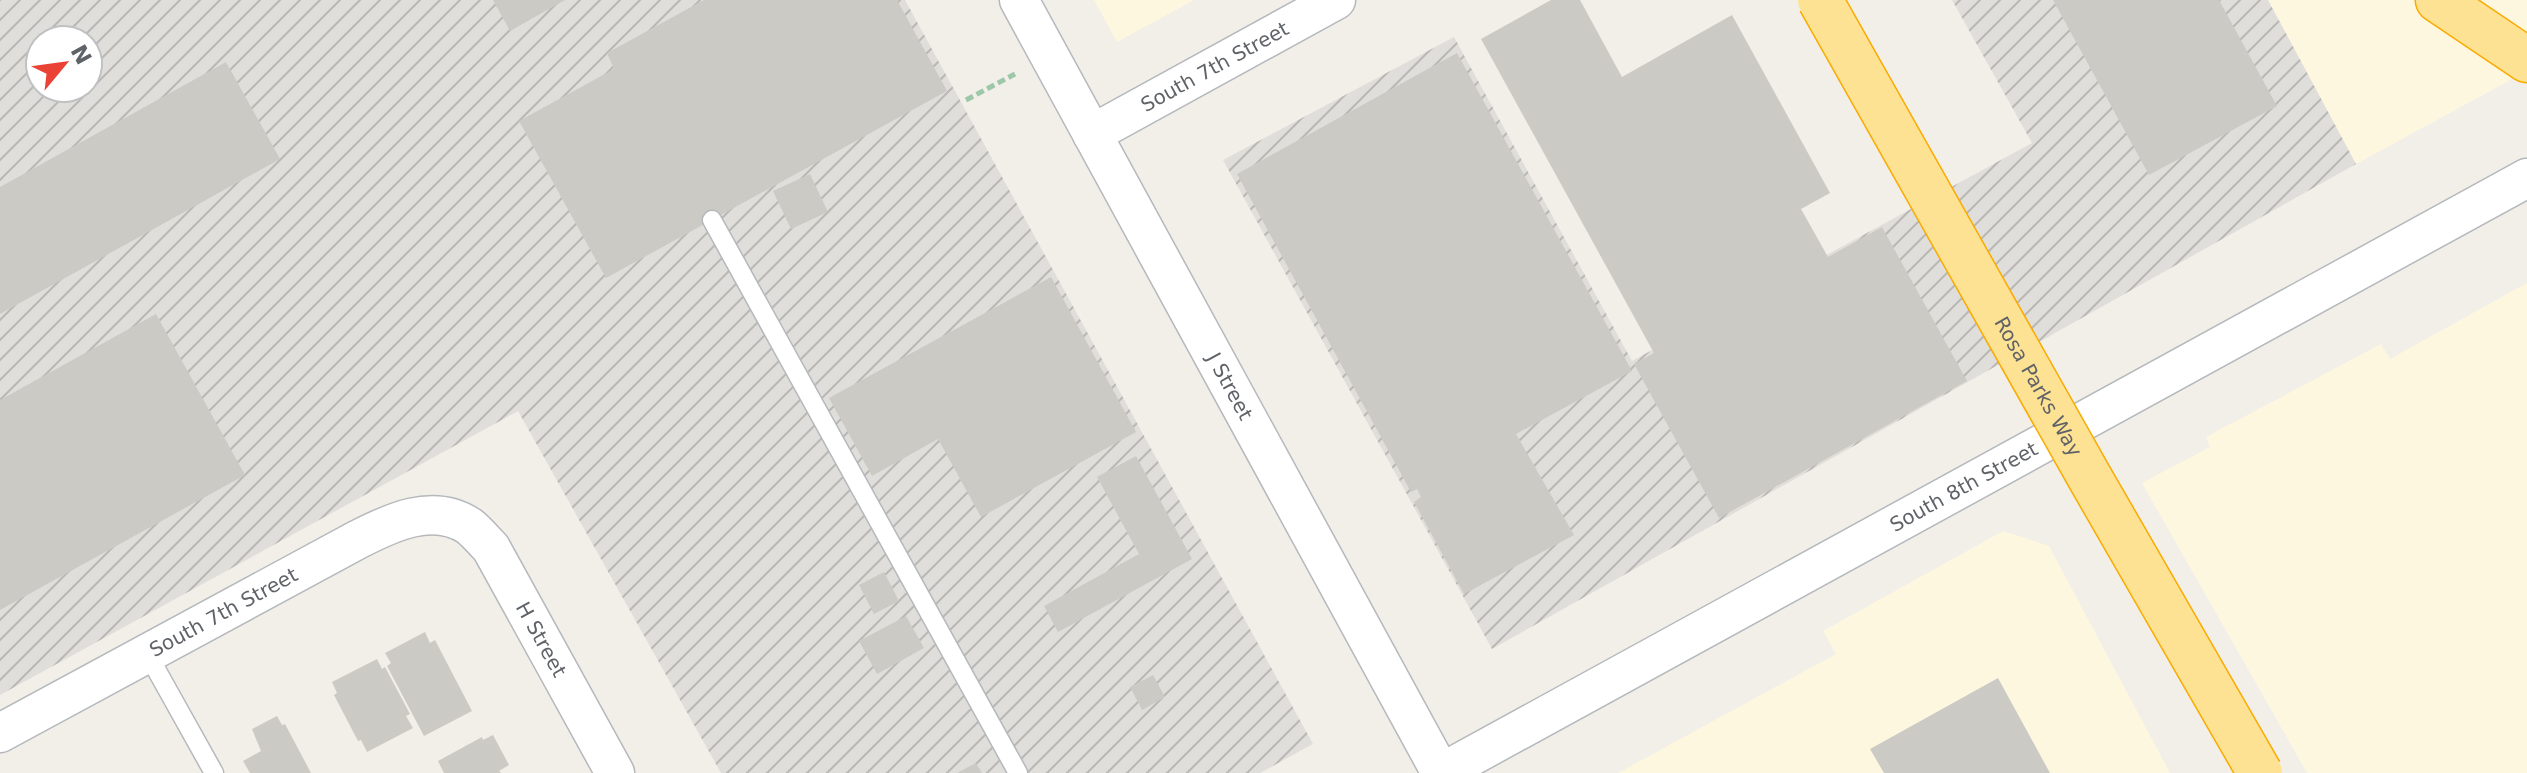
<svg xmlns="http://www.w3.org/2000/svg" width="2527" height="773" font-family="'DejaVu Sans',sans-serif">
<defs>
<pattern id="industrial-furrows" width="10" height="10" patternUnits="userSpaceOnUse" patternTransform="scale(2)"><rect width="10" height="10" fill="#e0deda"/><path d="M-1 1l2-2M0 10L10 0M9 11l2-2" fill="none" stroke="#b9b8b5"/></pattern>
</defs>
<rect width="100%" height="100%" fill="#f1efe8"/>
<!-- commercial -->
<path fill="#fef7e0" d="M1094,0H1194L1117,42Z
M2268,0H2527V71L2356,164Z
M2527,283V773H2307L2142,483L2210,447L2206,437L2381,344L2390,359Z
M2003,531L2049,546L2170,773H1618L1836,654L1823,631Z"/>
<!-- industrial -->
<path fill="url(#industrial-furrows)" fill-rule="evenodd" d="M0,0H905L1313,744L1260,773H721L518,411L0,695ZM40,40H88V88H40Z
M1952,0H2268L2356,164L1492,649L1223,160L1454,37L1632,361L2032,143Z"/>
<!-- building -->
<path fill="#cccac5" d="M493,0H565L510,31Z
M704,0H897L947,91L606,278L519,121L614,69L607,53Z
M1551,0H1580L1622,77L1732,15L1830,193L1801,209L1828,257L1882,227L1967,381L1719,518L1634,364L1654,353L1481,39Z
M2053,0H2219L2277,106L2149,175Z
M1457,53L1632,371L1516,434L1574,535L1464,594L1414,502L1421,497L1417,489L1411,492L1237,174Z
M226,62L280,159L0,314V187Z
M810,174L828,212L791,229L773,191Z
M1051,277L1136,432L981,517L938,439L872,476L829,398Z
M156,314L245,475L0,610V400Z
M1136,456L1192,559L1058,632L1044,606L1139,554L1097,477Z
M884,572L899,601L874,614L859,585Z
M906,616L924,648L877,674L859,641Z
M425,632L430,643L435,640L472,711L424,736L387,666L391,663L385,653Z
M377,659L382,669L385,667L410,714L406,716L413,728L367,752L361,740L358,741L334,695L337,693L332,682Z
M1153,675L1165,697L1142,710L1130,687Z
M1998,678L2050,773H1884L1870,749Z
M277,716L282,725L285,724L311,773H250L243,761L261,751L252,729Z
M493,735L509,765L499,771L501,773H444L438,761L482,737L483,740Z
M976,763L982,773H957Z"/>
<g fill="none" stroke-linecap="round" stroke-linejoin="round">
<!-- lane casing -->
<g stroke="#b5b8bc" stroke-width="21">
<path id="lane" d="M712,220L1018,773
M147,653L214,773"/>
</g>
<!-- street casing -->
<g stroke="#b5b8bc" stroke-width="41">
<g id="street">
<path id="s1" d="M1019,0L1441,773"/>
<path id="s2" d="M1092,134L1336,0"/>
<path id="s3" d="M0,733L357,540C390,523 433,502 469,526C477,532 484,541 491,548L615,773"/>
<path id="s4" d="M1441,773L2527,178"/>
</g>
</g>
<!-- highway casing -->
<g stroke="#f9ab00" stroke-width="47">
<path id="highway" d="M2438,0L2527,60"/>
</g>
<!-- path -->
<path stroke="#9cc7a9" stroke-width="5" stroke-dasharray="8 4" stroke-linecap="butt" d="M966,100L1015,74"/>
<!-- lane -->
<use href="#lane" stroke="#fff" stroke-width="18"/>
<!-- street -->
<use href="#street" stroke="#fff" stroke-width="38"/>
<!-- highway -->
<use href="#highway" stroke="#fde293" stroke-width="44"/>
<!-- highway-bridge casing -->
<g stroke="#f9ab00" stroke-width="47" stroke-linecap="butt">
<g id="highway-bridge">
<path id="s5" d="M1820,0L2090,478L2260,773"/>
</g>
</g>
<!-- highway-bridge -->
<use href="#highway-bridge" stroke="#fde293" stroke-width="44"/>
</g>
<g text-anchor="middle" stroke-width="6" stroke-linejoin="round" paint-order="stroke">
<!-- street labels -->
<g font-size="20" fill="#5f6368" stroke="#fff">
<text dy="7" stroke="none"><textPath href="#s2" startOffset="140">South 7th Street</textPath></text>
<text dy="7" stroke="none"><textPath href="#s1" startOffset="440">J Street</textPath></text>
<text dy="7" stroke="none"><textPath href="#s5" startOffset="444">Rosa Parks Way</textPath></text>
<text dy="7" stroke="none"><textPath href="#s4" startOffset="596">South 8th Street</textPath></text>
<text dy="7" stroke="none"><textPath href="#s3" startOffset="254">South 7th Street</textPath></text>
<text dy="7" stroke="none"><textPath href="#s3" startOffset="660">H Street</textPath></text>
</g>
</g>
<!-- north arrow -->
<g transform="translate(64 64) rotate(61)"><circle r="38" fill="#ffffff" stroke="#bfc1c3" stroke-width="2"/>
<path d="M0-6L14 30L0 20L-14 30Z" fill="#ea4335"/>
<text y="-12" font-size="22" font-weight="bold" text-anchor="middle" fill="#5f6368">N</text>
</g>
</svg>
